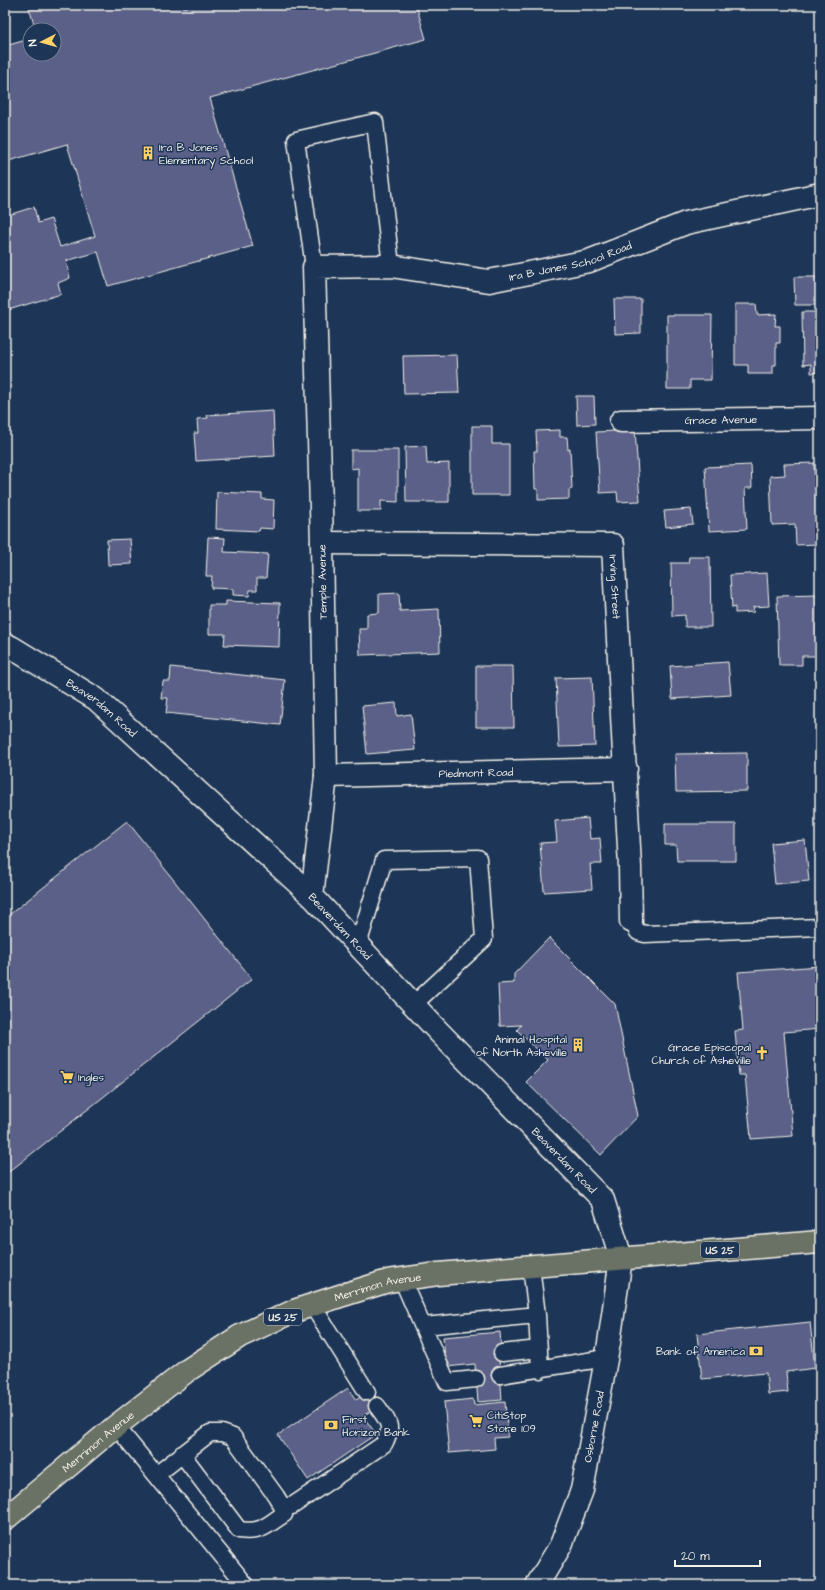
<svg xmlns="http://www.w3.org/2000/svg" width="825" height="1590" font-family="'Architects Daughter',sans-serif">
<rect width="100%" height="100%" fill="#1d3557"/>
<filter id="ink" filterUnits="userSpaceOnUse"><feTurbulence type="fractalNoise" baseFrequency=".025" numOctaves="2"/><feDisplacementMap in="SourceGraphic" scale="8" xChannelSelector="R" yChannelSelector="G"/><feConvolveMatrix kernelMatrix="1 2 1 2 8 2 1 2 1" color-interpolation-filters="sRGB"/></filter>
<g filter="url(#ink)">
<!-- building -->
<path fill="#5a6188" stroke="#f4f1e8" d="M28,5H183L184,8L194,5H416L426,39L210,98L253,246L108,286L98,252L66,261L70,278L58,283L61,294L5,311V216L34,207L38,223L51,219L60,247L95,236L67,144L5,162V46L30,39V54H54V30H36Z
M794,277H817L818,305H795Z
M614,299H641V333L615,334Z
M735,304H756L757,315L776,314L775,326H780V343H776V365H773V374H748V365H735Z
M802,312H820V372L811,373V364L803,365Z
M667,315H712L711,380H690V389H667Z
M457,355L459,393L404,394L403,356Z
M576,396H594L595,424L577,425Z
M273,411L275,456L196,461L194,433H198L197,419L208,418L207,415Z
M472,426H492V444H509V495H472Z
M560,430V437H567L568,450L570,449L572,489L569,490V499L538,500V489H535L534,451H537L536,431Z
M635,430L640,501L618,502L617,492L600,493L596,432Z
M426,446L427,464L449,463V502H406L405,447Z
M351,450H398V502L381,501V511H358V468L351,469Z
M814,463L818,544L796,545L795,524L772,525L770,476L785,475L784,464Z
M751,465L752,488H745L747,529L709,531L705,467Z
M217,492L262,494V499L274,500L273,529L260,528L259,531L216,529Z
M691,509L693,524L666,527L664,511Z
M208,537L225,538L224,552L268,554L266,578H257V590H250L249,596L233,595V589L211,588L212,576H206Z
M130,539L132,564L108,565L107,540Z
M689,557H710L711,627H685V615L672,616L671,563H688Z
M767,573L769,606L753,607L754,612L735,613V607L732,608L730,575Z
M399,593L400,611L439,609L440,652L360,655L359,629H367V614L379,613V594Z
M819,595L820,656H802V665H779L777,596Z
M226,601L280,603L279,647L224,645L225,634H209V605H226Z
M728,662L731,695L672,699L670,666Z
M476,666H513L514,727H476Z
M171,667L285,680L280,725L166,713L168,698H161L163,681H170Z
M592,677L595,746L559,747L556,678Z
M396,703L397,716L411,714L415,750L367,754L362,706Z
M747,753V791L676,792L675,754Z
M588,818L590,839L600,838L602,864H590L592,889L544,892L540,843L557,842L555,821Z
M127,821L252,979L5,1175V918Z
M665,824H736V861H677L676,845H665Z
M805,840L809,881L775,884L771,843Z
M549,938L615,1004L638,1116L601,1155L526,1082L548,1060L517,1030L521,1025L500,1026L498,984L514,983V974Z
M820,966V1029L784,1032L793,1136L751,1139L745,1075H739L735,1031L743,1030L738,972Z
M810,1322L815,1368L786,1372L788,1392L768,1394L766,1373L702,1379L697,1334Z
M500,1332L502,1357L499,1358L502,1400L478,1402L475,1364L446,1367L443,1337Z
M348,1388L356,1400L371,1390L381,1404L363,1416L376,1434L308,1480L278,1435Z
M473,1399L474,1405L505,1402L508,1437L494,1438L495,1449L449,1453L444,1402Z"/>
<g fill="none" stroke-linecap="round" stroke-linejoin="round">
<!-- lane casing -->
<g stroke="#f4f1e8" stroke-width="19">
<path id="lane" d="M314,267L296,140L375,122L391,266
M631,921L638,932L645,934L820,927
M358,945L384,860L478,858L484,939L414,1004
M531,1266L537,1315L540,1370
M402,1279L447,1382L476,1379
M312,1305L367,1392
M424,1326L537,1315
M502,1353L539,1349
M500,1375L606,1358
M116,1426L246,1585
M156,1475L210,1433H222L233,1437L276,1496L282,1506L284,1514C266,1526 262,1533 239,1530L182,1454
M282,1506H292L384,1444C394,1426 388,1421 377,1406"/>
</g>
<!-- street casing -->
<g stroke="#f4f1e8" stroke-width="25">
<g id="street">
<path id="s1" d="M621,421L820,418"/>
<path id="s2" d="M322,543L613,545L630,867L631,921"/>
<path id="s3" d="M326,776L626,769"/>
<path id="s4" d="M312,896L326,776L322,543L314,267L391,266L489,281L589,261L686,223L820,194"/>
<path id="s5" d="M537,1585L561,1545L582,1490L609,1343L621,1258"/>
</g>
</g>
<!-- secondary casing -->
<g stroke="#f4f1e8" stroke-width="25">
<g id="secondary">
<path id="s6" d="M5,644L11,647L96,699L312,896L439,1032L603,1200L621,1258"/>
</g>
</g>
<!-- primary casing -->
<g stroke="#f4f1e8" stroke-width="25">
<g id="primary">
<path id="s7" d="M5,1519L116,1426L188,1370L240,1336L294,1311L343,1295L388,1281L438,1274L820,1242"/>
</g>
</g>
<!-- lane -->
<use href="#lane" stroke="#1d3557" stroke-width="16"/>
<!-- street -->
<use href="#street" stroke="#1d3557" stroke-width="22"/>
<!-- secondary -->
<use href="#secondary" stroke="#1d3557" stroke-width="22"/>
<!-- primary -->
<use href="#primary" stroke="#6b7165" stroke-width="22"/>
</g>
</g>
<!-- icons -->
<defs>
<g id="building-bare" transform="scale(1.08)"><path d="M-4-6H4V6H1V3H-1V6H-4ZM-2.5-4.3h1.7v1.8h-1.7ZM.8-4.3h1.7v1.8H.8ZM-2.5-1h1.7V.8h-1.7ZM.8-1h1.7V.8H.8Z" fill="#ffd166" stroke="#1d3557" stroke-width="2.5" paint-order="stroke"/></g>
<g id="church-bare" transform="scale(1.08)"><path d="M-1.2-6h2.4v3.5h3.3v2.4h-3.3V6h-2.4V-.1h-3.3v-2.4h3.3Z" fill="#ffd166" stroke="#1d3557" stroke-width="2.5" paint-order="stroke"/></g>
<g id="supermarket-bare" transform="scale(1.08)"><path d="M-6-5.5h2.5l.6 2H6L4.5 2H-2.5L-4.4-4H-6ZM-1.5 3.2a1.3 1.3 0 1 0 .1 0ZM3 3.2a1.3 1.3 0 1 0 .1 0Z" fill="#ffd166" stroke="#1d3557" stroke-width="2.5" paint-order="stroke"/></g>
<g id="bank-bare" transform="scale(1.08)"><path d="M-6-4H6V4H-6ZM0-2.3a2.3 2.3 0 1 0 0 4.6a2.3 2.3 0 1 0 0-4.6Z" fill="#ffd166" stroke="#1d3557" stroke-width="2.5" paint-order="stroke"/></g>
</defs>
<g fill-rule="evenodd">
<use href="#building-bare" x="148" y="153"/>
<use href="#building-bare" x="578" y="1045"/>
<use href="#church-bare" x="762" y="1053"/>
<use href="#supermarket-bare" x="67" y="1077"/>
<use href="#bank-bare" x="756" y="1351"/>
<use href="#supermarket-bare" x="476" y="1421"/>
<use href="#bank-bare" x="331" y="1425"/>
</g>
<g text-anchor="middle" stroke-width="3" stroke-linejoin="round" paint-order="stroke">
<!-- shield labels -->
<g fill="#1d3557" stroke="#b4b9bc" stroke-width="1">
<rect x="701" y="1242" width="38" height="16" rx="3"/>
<rect x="264" y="1309" width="38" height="16" rx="3"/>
</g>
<g font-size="10" font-weight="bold" fill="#f4f1e8">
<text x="720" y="1254">US 25</text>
<text x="283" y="1321">US 25</text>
</g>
<!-- poi labels -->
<g font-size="11" fill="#f4f1e8" stroke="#1d3557" text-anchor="start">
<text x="159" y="151">Ira B Jones<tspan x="159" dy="13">Elementary School</tspan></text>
<text x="567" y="1043" text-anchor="end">Animal Hospital<tspan x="567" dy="13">of North Asheville</tspan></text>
<text x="751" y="1051" text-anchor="end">Grace Episcopal<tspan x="751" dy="13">Church of Asheville</tspan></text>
<text x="78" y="1081">Ingles</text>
<text x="745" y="1355" text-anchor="end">Bank of America</text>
<text x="487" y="1419">CitiStop<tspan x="487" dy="13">Store 109</tspan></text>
<text x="342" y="1423">First<tspan x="342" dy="13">Horizon Bank</tspan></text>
</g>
<!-- street labels -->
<g font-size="11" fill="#f4f1e8" stroke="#1d3557">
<text dy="4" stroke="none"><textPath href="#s4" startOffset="890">Ira B Jones School Road</textPath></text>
<text dy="4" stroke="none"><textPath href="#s1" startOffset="100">Grace Avenue</textPath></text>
<text transform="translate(322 582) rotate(-91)" y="4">Temple Avenue</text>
<text dy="4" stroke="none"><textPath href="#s2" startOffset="333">Irving Street</textPath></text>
<text dy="4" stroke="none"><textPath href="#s6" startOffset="116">Beaverdam Road</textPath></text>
<text dy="4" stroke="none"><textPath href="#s3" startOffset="150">Piedmont Road</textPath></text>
<text dy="4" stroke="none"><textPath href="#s6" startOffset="440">Beaverdam Road</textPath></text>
<text dy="4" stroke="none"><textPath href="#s6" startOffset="764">Beaverdam Road</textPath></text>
<text dy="4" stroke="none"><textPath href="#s7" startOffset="445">Merrimon Avenue</textPath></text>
<text dy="4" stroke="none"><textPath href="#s5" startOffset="170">Osborne Road</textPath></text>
<text dy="4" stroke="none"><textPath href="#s7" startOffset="121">Merrimon Avenue</textPath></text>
</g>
</g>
<!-- margin -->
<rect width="825" height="1590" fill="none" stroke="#1d3557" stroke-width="20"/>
<rect x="10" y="10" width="805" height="1570" fill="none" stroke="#f4f1e8" stroke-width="1.5" filter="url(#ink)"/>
<!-- north arrow -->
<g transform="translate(42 42) rotate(264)"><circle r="19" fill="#1d3557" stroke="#738091"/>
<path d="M0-3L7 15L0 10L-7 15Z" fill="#ffd166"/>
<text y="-6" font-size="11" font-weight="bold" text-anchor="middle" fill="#f4f1e8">N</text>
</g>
<!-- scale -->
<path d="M675 1560v6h85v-6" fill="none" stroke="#f4f1e8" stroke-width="2"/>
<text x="681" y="1560" font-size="12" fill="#f4f1e8" stroke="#1d3557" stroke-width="3" paint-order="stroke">20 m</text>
</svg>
